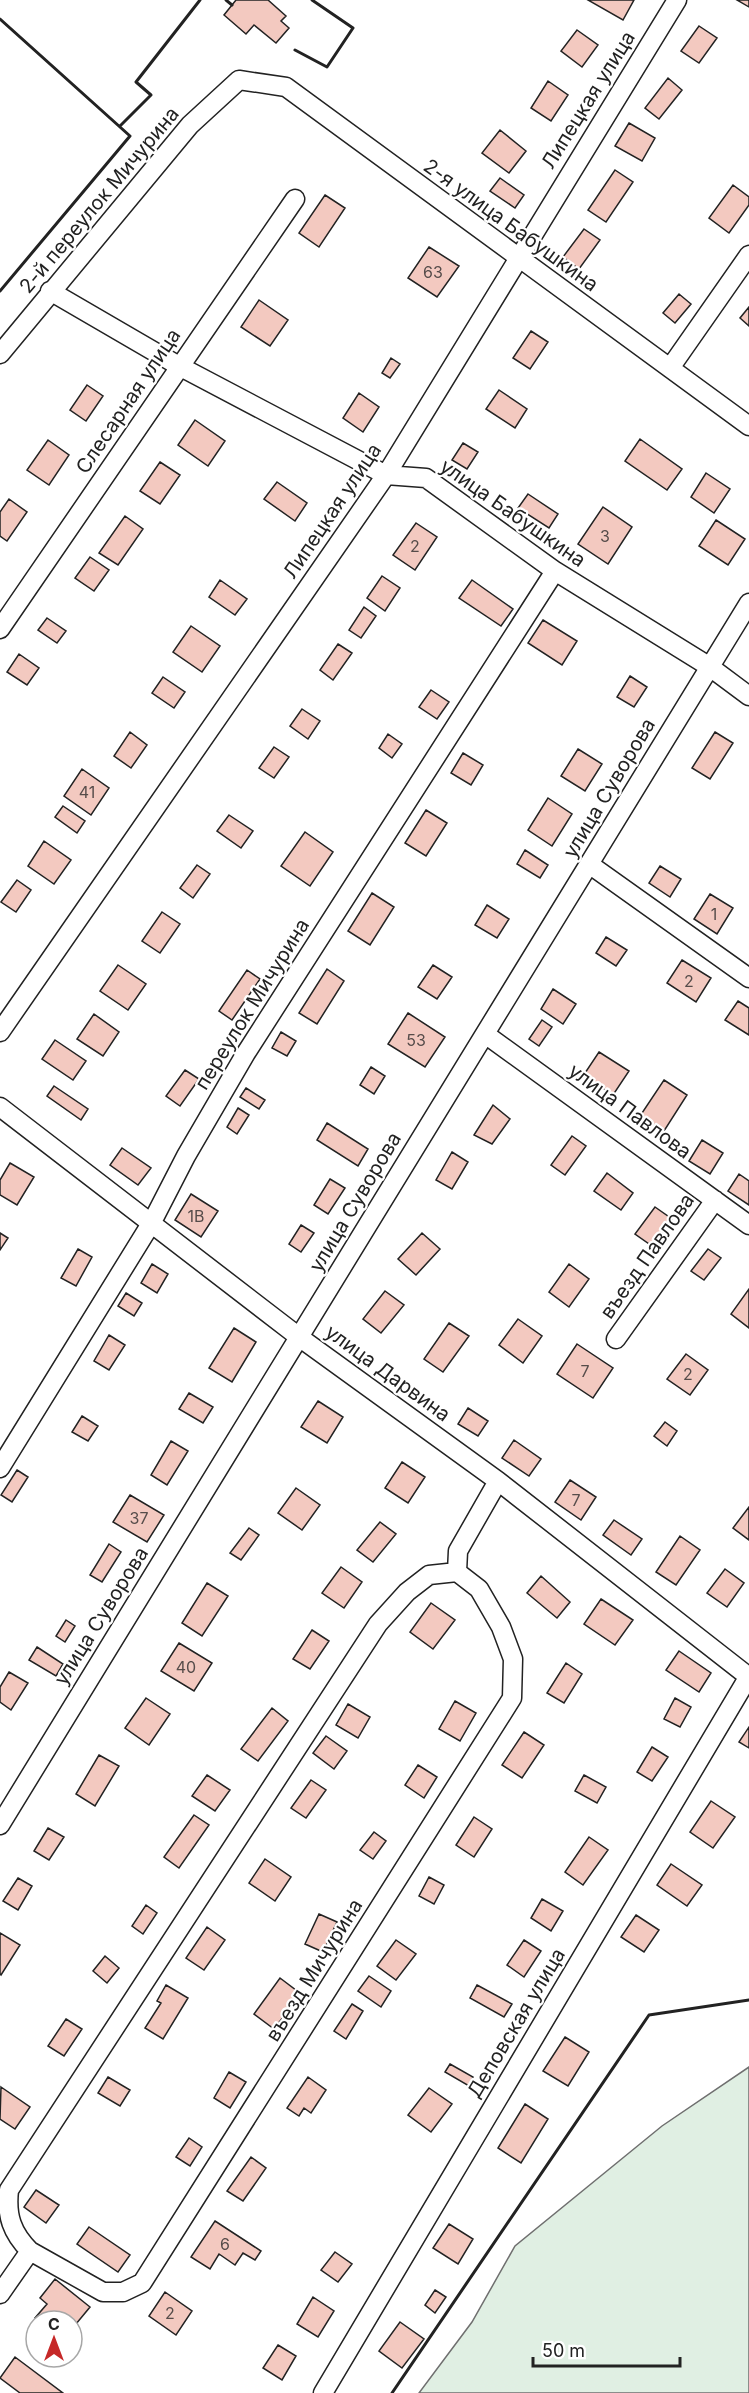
<svg xmlns="http://www.w3.org/2000/svg" width="749" height="2393" font-family="Inter,sans-serif">
<rect width="100%" height="100%" fill="#fff"/>
<!-- green -->
<path fill="#e0efe3" stroke="#6f6f6f" stroke-width="1.5" d="M749,2067V2393H419L472,2322L515,2246L662,2126Z"/>
<!-- building -->
<path fill="#f3c9c0" stroke="#222" stroke-width="1.5" d="M236,0H268L286,16L281,21L289,28L276,43L254,25L246,34L224,15Z
M588,0H634L623,20Z
M737,0H749V7Z
M699,26L717,38L699,63L681,51Z
M577,30L598,45L582,67L561,51Z
M668,78L682,90L659,119L645,108Z
M548,81L568,95L551,121L531,108Z
M629,123L655,138L642,161L615,146Z
M500,130L526,151L509,173L482,153Z
M615,170L633,182L606,222L588,210Z
M500,178L524,195L515,208L490,191Z
M733,185L749,197V205L729,233L709,218Z
M325,195L345,208L319,247L299,233Z
M584,229L600,240L579,269L563,257Z
M429,247L459,266L437,297L408,278Z
M679,294L691,304L675,323L663,313Z
M259,300L288,320L270,346L241,327Z
M749,307V326L740,318Z
M531,331L548,342L530,369L513,358Z
M391,358L400,364L390,378L382,373Z
M87,385L103,396L86,421L70,410Z
M499,390L527,409L515,428L486,409Z
M359,393L379,407L363,432L343,418Z
M195,420L225,441L208,466L178,445Z
M640,439L682,469L667,490L625,461Z
M48,440L69,455L49,485L27,470Z
M463,443L478,452L467,469L452,460Z
M160,462L180,475L160,504L140,491Z
M706,473L730,489L714,513L691,497Z
M277,482L307,503L295,521L264,499Z
M528,494L558,514L549,528L518,508Z
M9,499L27,512L7,541L0,536V512Z
M603,507L632,527L608,564L578,544Z
M125,516L143,529L118,565L99,553Z
M716,520L745,539L728,565L699,546Z
M416,523L437,537L415,570L393,555Z
M90,557L109,570L94,591L75,578Z
M382,576L400,588L385,611L367,598Z
M220,580L247,599L235,615L209,597Z
M472,580L513,609L501,626L459,598Z
M364,607L376,616L361,638L349,630Z
M47,618L66,631L57,643L38,630Z
M543,620L577,641L562,665L528,643Z
M191,626L220,646L202,672L173,652Z
M338,644L352,653L333,680L320,670Z
M19,654L39,668L27,685L7,672Z
M630,676L647,687L634,707L617,697Z
M163,677L185,692L174,708L152,693Z
M431,690L449,702L437,719L419,707Z
M302,709L320,721L308,739L290,726Z
M130,732L147,745L131,768L114,756Z
M715,732L733,743L710,779L692,768Z
M388,734L402,744L392,758L379,748Z
M274,747L289,757L274,778L259,768Z
M578,749L602,764L585,791L561,776Z
M463,753L483,765L471,785L451,773Z
M82,769L109,788L91,815L64,796Z
M548,798L572,814L552,846L528,830Z
M63,806L85,821L77,833L55,817Z
M426,810L447,823L426,856L405,843Z
M229,815L253,831L241,848L217,831Z
M305,832L333,852L310,886L281,866Z
M44,841L71,860L54,884L28,866Z
M525,850L548,865L540,878L517,864Z
M197,865L210,874L193,898L180,888Z
M660,866L681,879L670,897L649,883Z
M17,880L31,890L16,912L1,902Z
M372,893L394,907L370,945L348,931Z
M710,894L733,908L717,934L694,919Z
M487,905L509,919L497,938L475,925Z
M162,912L180,924L160,953L142,941Z
M606,937L627,950L616,966L596,953Z
M682,960L711,978L696,1002L667,983Z
M118,965L146,984L128,1010L100,991Z
M433,965L452,977L437,999L418,987Z
M327,969L344,981L317,1024L299,1013Z
M247,970L260,979L232,1020L219,1011Z
M553,989L576,1004L563,1024L541,1009Z
M738,1001L749,1008V1035L725,1020Z
M408,1013L445,1037L425,1067L388,1044Z
M94,1014L119,1032L103,1056L77,1039Z
M542,1020L552,1027L539,1046L529,1039Z
M281,1032L296,1041L287,1056L272,1048Z
M55,1040L86,1061L73,1080L42,1059Z
M599,1052L629,1071L613,1095L583,1076Z
M371,1067L385,1076L374,1094L360,1085Z
M185,1070L199,1079L180,1106L166,1096Z
M664,1080L687,1095L664,1131L640,1116Z
M54,1086L88,1109L81,1120L47,1096Z
M246,1088L265,1100L259,1109L240,1097Z
M493,1105L510,1119L492,1144L474,1135Z
M238,1108L249,1115L237,1134L227,1127Z
M327,1123L368,1149L358,1166L317,1140Z
M572,1136L586,1146L565,1175L551,1165Z
M702,1140L723,1153L710,1174L689,1161Z
M122,1148L151,1168L138,1185L110,1165Z
M452,1152L468,1162L452,1189L436,1180Z
M10,1163L34,1177L17,1205L0,1195V1180Z
M607,1173L633,1193L621,1210L594,1191Z
M739,1174L749,1181V1205L728,1191Z
M330,1179L345,1188L328,1214L314,1205Z
M191,1194L218,1211L201,1237L175,1220Z
M655,1207L672,1219L652,1246L635,1234Z
M301,1225L314,1233L301,1252L289,1244Z
M0,1233L8,1238L0,1250Z
M422,1233L440,1249L416,1275L398,1259Z
M78,1249L92,1257L76,1286L61,1278Z
M708,1249L721,1258L704,1280L691,1271Z
M152,1264L168,1274L157,1293L141,1283Z
M569,1264L589,1279L569,1307L549,1292Z
M749,1289V1328L731,1314Z
M385,1291L404,1305L381,1333L363,1319Z
M126,1293L142,1303L134,1316L118,1306Z
M518,1319L542,1336L523,1363L499,1345Z
M449,1323L469,1336L443,1372L424,1359Z
M234,1328L256,1342L232,1382L209,1368Z
M109,1335L125,1345L109,1370L94,1361Z
M577,1344L613,1368L593,1398L557,1374Z
M686,1354L708,1370L690,1395L667,1379Z
M189,1393L213,1407L203,1423L179,1409Z
M318,1401L343,1417L327,1443L301,1427Z
M468,1408L488,1421L478,1436L458,1424Z
M82,1416L98,1426L88,1441L72,1432Z
M665,1422L677,1431L667,1446L654,1436Z
M514,1440L541,1459L529,1476L502,1458Z
M171,1441L188,1451L167,1485L151,1475Z
M402,1462L425,1477L408,1503L385,1488Z
M17,1470L28,1477L12,1502L1,1495Z
M570,1480L596,1497L581,1520L555,1502Z
M296,1488L320,1505L302,1530L278,1513Z
M130,1495L164,1515L147,1542L113,1522Z
M749,1507V1540L733,1528Z
M614,1520L642,1539L631,1555L603,1535Z
M380,1522L396,1534L373,1562L357,1550Z
M249,1528L259,1535L241,1560L230,1553Z
M680,1536L700,1550L676,1585L656,1572Z
M109,1544L121,1552L102,1582L90,1575Z
M341,1567L362,1582L344,1608L322,1593Z
M725,1569L744,1583L727,1607L707,1593Z
M541,1576L570,1602L557,1618L527,1593Z
M207,1583L228,1596L202,1636L182,1623Z
M601,1599L633,1620L615,1645L584,1624Z
M431,1603L455,1620L433,1649L410,1632Z
M66,1620L75,1626L65,1642L56,1636Z
M312,1630L329,1641L310,1669L293,1659Z
M179,1643L212,1663L194,1691L161,1671Z
M37,1647L63,1664L56,1676L29,1660Z
M679,1651L711,1673L699,1692L666,1670Z
M566,1663L582,1674L564,1703L547,1693Z
M9,1672L28,1683L11,1710L0,1702V1687Z
M146,1698L170,1714L149,1745L125,1728Z
M675,1698L691,1707L680,1727L664,1719Z
M455,1701L476,1713L460,1741L439,1729Z
M348,1704L370,1717L358,1738L336,1725Z
M272,1708L288,1721L258,1761L241,1749Z
M749,1727V1748L739,1742Z
M524,1732L544,1745L522,1778L502,1765Z
M326,1736L347,1751L334,1769L313,1753Z
M652,1747L668,1757L652,1781L637,1772Z
M99,1755L119,1766L95,1806L76,1794Z
M418,1765L437,1777L424,1798L405,1785Z
M207,1775L230,1790L215,1811L192,1796Z
M584,1775L606,1787L597,1803L575,1791Z
M311,1780L326,1790L306,1818L291,1808Z
M711,1801L735,1817L713,1848L690,1832Z
M194,1815L209,1825L179,1868L164,1857Z
M474,1817L492,1829L474,1857L456,1845Z
M48,1828L64,1837L49,1860L34,1851Z
M374,1832L386,1841L373,1859L360,1850Z
M589,1837L608,1850L583,1885L565,1872Z
M265,1859L291,1877L275,1901L249,1883Z
M671,1864L702,1885L687,1906L657,1885Z
M429,1877L444,1885L434,1904L419,1896Z
M18,1878L32,1886L18,1910L3,1901Z
M542,1899L563,1911L551,1931L531,1918Z
M146,1905L157,1913L143,1934L132,1926Z
M319,1914L337,1922L323,1952L305,1944Z
M636,1915L659,1930L644,1952L621,1937Z
M207,1927L225,1940L204,1970L186,1958Z
M0,1933L20,1945L1,1975L0,1974Z
M396,1940L416,1954L396,1980L377,1966Z
M524,1940L541,1951L524,1977L507,1965Z
M105,1956L119,1968L107,1983L93,1971Z
M369,1976L391,1991L381,2007L358,1991Z
M280,1978L301,1994L274,2029L254,2014Z
M166,1985L188,1998L163,2039L145,2028L161,2003L157,2001Z
M477,1985L512,2004L504,2017L470,1998Z
M352,2004L363,2011L346,2039L334,2031Z
M66,2019L82,2029L64,2056L48,2046Z
M565,2037L589,2052L568,2086L543,2071Z
M450,2064L473,2077L469,2086L445,2072Z
M229,2072L246,2082L230,2108L214,2098Z
M108,2077L130,2090L120,2106L98,2093Z
M308,2077L326,2090L311,2113L304,2108L299,2116L287,2108Z
M1,2087L30,2107L15,2129L0,2119Z
M429,2088L452,2104L431,2132L408,2115Z
M525,2104L548,2119L521,2163L498,2148Z
M189,2138L202,2147L190,2166L176,2157Z
M251,2157L266,2168L243,2201L227,2191Z
M36,2190L59,2205L46,2223L24,2207Z
M215,2221L261,2251L255,2260L243,2253L235,2265L219,2254L210,2269L191,2257Z
M449,2224L473,2239L458,2264L433,2248Z
M89,2227L130,2255L118,2272L77,2244Z
M335,2252L352,2264L338,2282L321,2270Z
M55,2279L90,2307L76,2324L70,2319L68,2321H39L35,2318L47,2304L40,2298Z
M435,2290L446,2297L435,2313L425,2305Z
M165,2292L192,2311L176,2335L149,2316Z
M313,2297L334,2311L318,2337L297,2324Z
M400,2322L424,2339L402,2368L379,2351Z
M278,2345L296,2356L282,2380L263,2368Z
M15,2357L63,2393H20L0,2378Z"/>
<g fill="none" stroke-linecap="round" stroke-linejoin="round">
<!-- minor casing -->
<g stroke="#222" stroke-width="21">
<path id="minor" d="M50,291L179,366L386,475L426,478L555,571L710,667L749,696
M0,354L190,125L239,80L286,87L749,426
M670,368L749,255
M0,629L295,199
M589,864L749,978
M0,1032L386,475L677,0
M485,1034L749,1225
M0,1107L299,1337L498,1481L749,1677
M616,1339L715,1200
M0,1468L152,1222L186,1156L246,1053L555,571
M0,1825L749,603
M30,2251L103,2292H123L142,2283L512,1698L513,1659L501,1627L479,1589L457,1572
M0,2294L30,2251C12,2233 6,2216 9,2190L378,1624L407,1592L429,1575L457,1572L458,1551L498,1481
M323,2393L749,1676"/>
</g>
<!-- minor -->
<use href="#minor" stroke="#fff" stroke-width="18"/>
<!-- wall -->
<path stroke="#222" stroke-width="3" d="M226,0L232,5
M0,19L130,136L0,291
M295,50L327,67L353,28L312,0
M120,126L151,95L136,82L200,0
M392,2393L649,2015L749,2000"/>
</g>
<g text-anchor="middle" stroke-width="4.5" stroke-linejoin="round" paint-order="stroke">
<!-- number labels -->
<g font-size="16" fill="#564c4a">
<text x="433" y="278">63</text>
<text x="605" y="542">3</text>
<text x="415" y="552">2</text>
<text x="87" y="798">41</text>
<text x="714" y="920">1</text>
<text x="689" y="987">2</text>
<text x="416" y="1046">53</text>
<text x="196" y="1222">1В</text>
<text x="585" y="1377">7</text>
<text x="688" y="1380">2</text>
<text x="576" y="1506">7</text>
<text x="139" y="1524">37</text>
<text x="186" y="1673">40</text>
<text x="225" y="2250">6</text>
<text x="170" y="2319">2</text>
</g>
<!-- street labels -->
<g font-size="20" fill="#222" stroke="#fff">
<text transform="translate(588 100) rotate(-58)" y="7">Липецкая улица</text>
<text transform="translate(99 200) rotate(-50)" y="7">2-й переулок Мичурина</text>
<text transform="translate(511 225) rotate(36)" y="7">2-я улица Бабушкина</text>
<text transform="translate(128 401) rotate(-56)" y="7">Слесарная улица</text>
<text transform="translate(332 511) rotate(-56)" y="7">Липецкая улица</text>
<text transform="translate(513 513) rotate(35)" y="7">улица Бабушкина</text>
<text transform="translate(609 788) rotate(-59)" y="7">улица Суворова</text>
<text transform="translate(252 1004) rotate(-58)" y="7">переулок Мичурина</text>
<text transform="translate(630 1111) rotate(36)" y="7">улица Павлова</text>
<text transform="translate(355 1202) rotate(-59)" y="7">улица Суворова</text>
<text transform="translate(647 1256) rotate(-55)" y="7">въезд Павлова</text>
<text transform="translate(388 1373) rotate(36)" y="7">улица Дарвина</text>
<text transform="translate(101 1616) rotate(-58)" y="7">улица Суворова</text>
<text transform="translate(314 1970) rotate(-58)" y="7">въезд Мичурина</text>
<text transform="translate(516 2023) rotate(-59)" y="7">Деповская улица</text>
</g>
</g>
<!-- north arrow -->
<g transform="translate(54 2339)"><circle r="28" fill="#ffffff" stroke="#a7a7a7" stroke-width="1.5"/>
<path d="M0-4.5L10 22L0 15L-10 22Z" fill="#c62828"/>
<text y="-9" font-size="16" font-weight="bold" text-anchor="middle" fill="#222222">С</text>
</g>
<!-- scale -->
<path d="M533 2357v9h147v-9" fill="none" stroke="#222222" stroke-width="3"/>
<text x="542" y="2357" font-size="18" fill="#222222" stroke="#ffffff" stroke-width="4.5" paint-order="stroke">50 m</text>
</svg>
